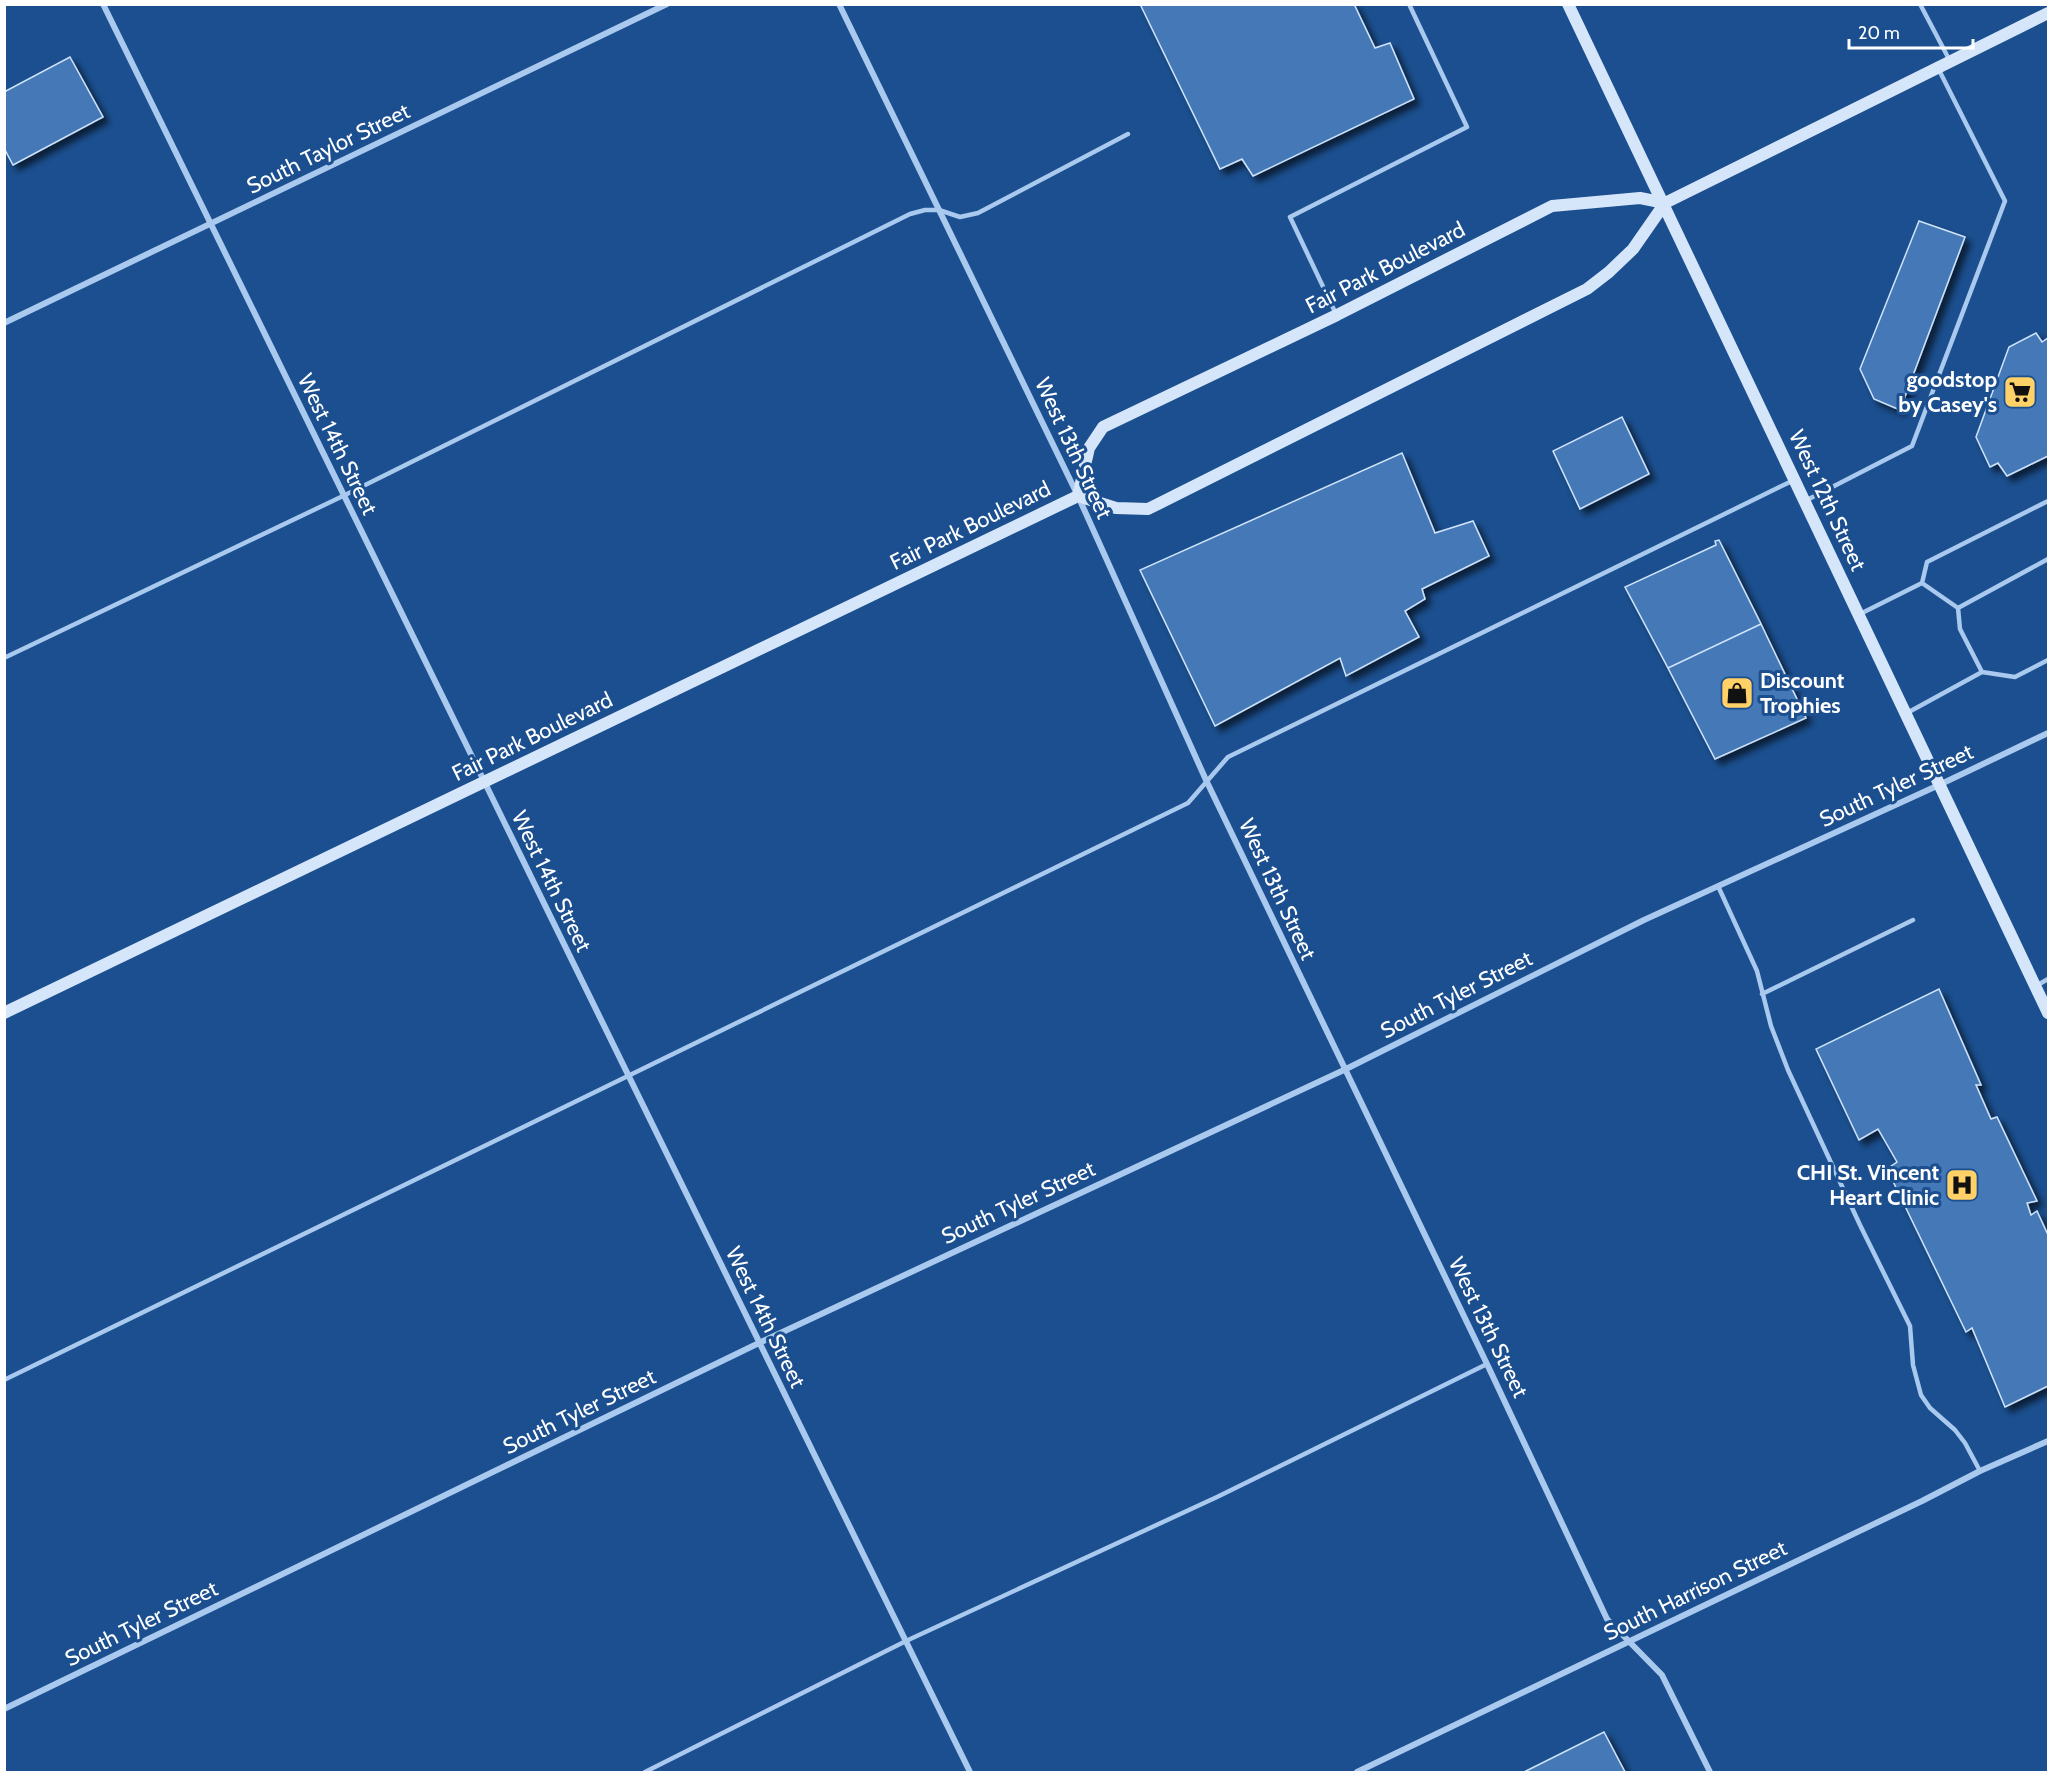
<svg xmlns="http://www.w3.org/2000/svg" width="2053" height="1777" font-family="Cabin,sans-serif">
<defs>
<filter id="shadow"><feDropShadow dx="5.5" dy="5.5" stdDeviation="3" flood-color="#0009"/></filter>
</defs>
<rect width="100%" height="100%" fill="#1b4f8f"/>
<!-- building -->
<path fill="#4478b7" stroke="#cfe3fa" stroke-width="1.5" filter="url(#shadow)" d="M1140,4H1354L1375,48L1390,43L1414,99L1253,176L1242,159L1220,169Z
M70,57L103,117L13,165L4,148V92Z
M1919,221L1965,237L1900,410L1874,399L1860,369Z
M2036,333L2042,342L2048,338V456L2007,476L1998,463L1990,467L1976,437L2009,347Z
M1622,417L1649,474L1580,509L1553,451Z
M1402,453L1435,533L1473,521L1489,556L1422,589L1425,599L1405,611L1419,637L1346,676L1340,658L1215,726L1140,570Z
M1719,540L1761,624L1668,668L1625,587L1716,545L1715,541Z
M1761,624L1806,718L1715,759L1668,668Z
M1939,989L1981,1085H1976L1991,1119L1997,1117L2037,1201L2027,1203L2031,1215L2037,1211L2048,1235V1386L2005,1407L1972,1328L1966,1332L1887,1169L1897,1162L1878,1129L1859,1140L1816,1049Z
M1604,1732L1625,1772H1524Z"/>
<g fill="none" stroke-linecap="round" stroke-linejoin="round">
<!-- lane -->
<path stroke="#a9c9ee" stroke-width="4.5" d="M1920,4L1950,61
M1336,314L1290,217L1467,127L1409,4
M1805,501L1912,446L2005,201L1939,70
M1922,583L1927,562L2048,501
M1922,583L1958,608
M1958,608L2048,559
M1958,608L1960,629L1982,672
M1860,614L1922,583
M4,658L343,496L910,214L925,210H939L960,217L978,213L1128,134
M1907,713L1982,672L2015,677L2048,660
M1718,886L1757,971L1771,1026L1788,1070L1860,1225L1910,1326L1913,1365L1921,1395L1930,1408L1955,1430L1965,1443L1980,1471
M2036,986L2048,979
M1762,994L1913,920
M4,1380L1188,803L1228,757L1794,480
M645,1772L906,1641L1217,1497L1487,1364"/>
<!-- street -->
<path stroke="#a9c9ee" stroke-width="6" d="M103,4L970,1772
M839,4L1078,496L1206,780L1487,1364L1607,1619L1662,1675L1710,1772
M4,323L667,4
M4,1709L759,1343L1344,1070L1644,920L1939,785L2048,733
M1357,1772L1922,1501L1980,1471L2048,1441"/>
<!-- secondary -->
<path stroke="#d6e6fa" stroke-width="12" d="M1568,4L2048,1013
M1078,496L1089,448L1103,427L1337,315L1552,206L1640,198L1665,203
M4,1013L1078,496L1116,508L1148,509L1587,289L1609,272L1633,249L1665,203L2048,13"/>
</g>
<!-- icons -->
<defs>
<g id="supermarket-square" transform="scale(1.725)"><rect x="-9" y="-9" width="18" height="18" rx="4" fill="#ffd166" stroke="#1b4f8f"/><path d="M-6-5.5h2.5l.6 2H6L4.5 2H-2.5L-4.4-4H-6ZM-1.5 3.2a1.3 1.3 0 1 0 .1 0ZM3 3.2a1.3 1.3 0 1 0 .1 0Z" fill="#111"/></g>
<g id="shop-square" transform="scale(1.725)"><rect x="-9" y="-9" width="18" height="18" rx="4" fill="#ffd166" stroke="#1b4f8f"/><path d="M-5-2.5h2.3a2.7 3.5 0 0 1 5.4 0H5L5.5 6h-11ZM-1.5-2.5h3a1.5 2.3 0 0 0-3 0Z" fill="#111"/></g>
<g id="hospital-square" transform="scale(1.725)"><rect x="-9" y="-9" width="18" height="18" rx="4" fill="#ffd166" stroke="#1b4f8f"/><path d="M-5-5h3v3.5h4V-5h3V5h-3V1.5h-4V5h-3Z" fill="#111"/></g>
</defs>
<g fill-rule="evenodd">
<use href="#supermarket-square" x="2020" y="392"/>
<use href="#shop-square" x="1737" y="693"/>
<use href="#hospital-square" x="1962" y="1185"/>
</g>
<g text-anchor="middle" stroke-width="6" stroke-linejoin="round" paint-order="stroke">
<!-- street labels -->
<g font-size="22" fill="#fff" stroke="#1b4f8f">
<text transform="translate(328 148) rotate(-26)" y="8">South Taylor Street</text>
<text transform="translate(1385 267) rotate(-27)" y="8">Fair Park Boulevard</text>
<text transform="translate(338 444) rotate(64)" y="8">West 14th Street</text>
<text transform="translate(1074 448) rotate(65)" y="8">West 13th Street</text>
<text transform="translate(1828 500) rotate(65)" y="8">West 12th Street</text>
<text transform="translate(970 525) rotate(-26)" y="8">Fair Park Boulevard</text>
<text transform="translate(532 736) rotate(-26)" y="8">Fair Park Boulevard</text>
<text transform="translate(1896 785) rotate(-25)" y="8">South Tyler Street</text>
<text transform="translate(552 881) rotate(64)" y="8">West 14th Street</text>
<text transform="translate(1278 889) rotate(65)" y="8">West 13th Street</text>
<text transform="translate(1456 994) rotate(-27)" y="8">South Tyler Street</text>
<text transform="translate(1018 1202) rotate(-25)" y="8">South Tyler Street</text>
<text transform="translate(766 1317) rotate(64)" y="8">West 14th Street</text>
<text transform="translate(1489 1327) rotate(64)" y="8">West 13th Street</text>
<text transform="translate(579 1411) rotate(-26)" y="8">South Tyler Street</text>
<text transform="translate(1695 1590) rotate(-26)" y="8">South Harrison Street</text>
<text transform="translate(141 1623) rotate(-26)" y="8">South Tyler Street</text>
</g>
<!-- poi labels -->
<g font-size="22" font-weight="bold" fill="#fff" stroke="#1b4f8f" text-anchor="end">
<text x="1997" y="387">goodstop<tspan x="1997" dy="25">by Casey's</tspan></text>
<text x="1760" y="688" text-anchor="start">Discount<tspan x="1760" dy="25">Trophies</tspan></text>
<text x="1939" y="1180">CHI St. Vincent<tspan x="1939" dy="25">Heart Clinic</tspan></text>
</g>
</g>
<!-- border -->
<rect width="2053" height="1777" fill="none" stroke="#ffffff" stroke-width="12"/>
<!-- scale -->
<path d="M1849 39v9h124v-9" fill="none" stroke="#ffffff" stroke-width="3"/>
<text x="1858" y="39" font-size="18" fill="#ffffff" stroke="#1b4f8f" stroke-width="4.5" paint-order="stroke">20 m</text>
</svg>
